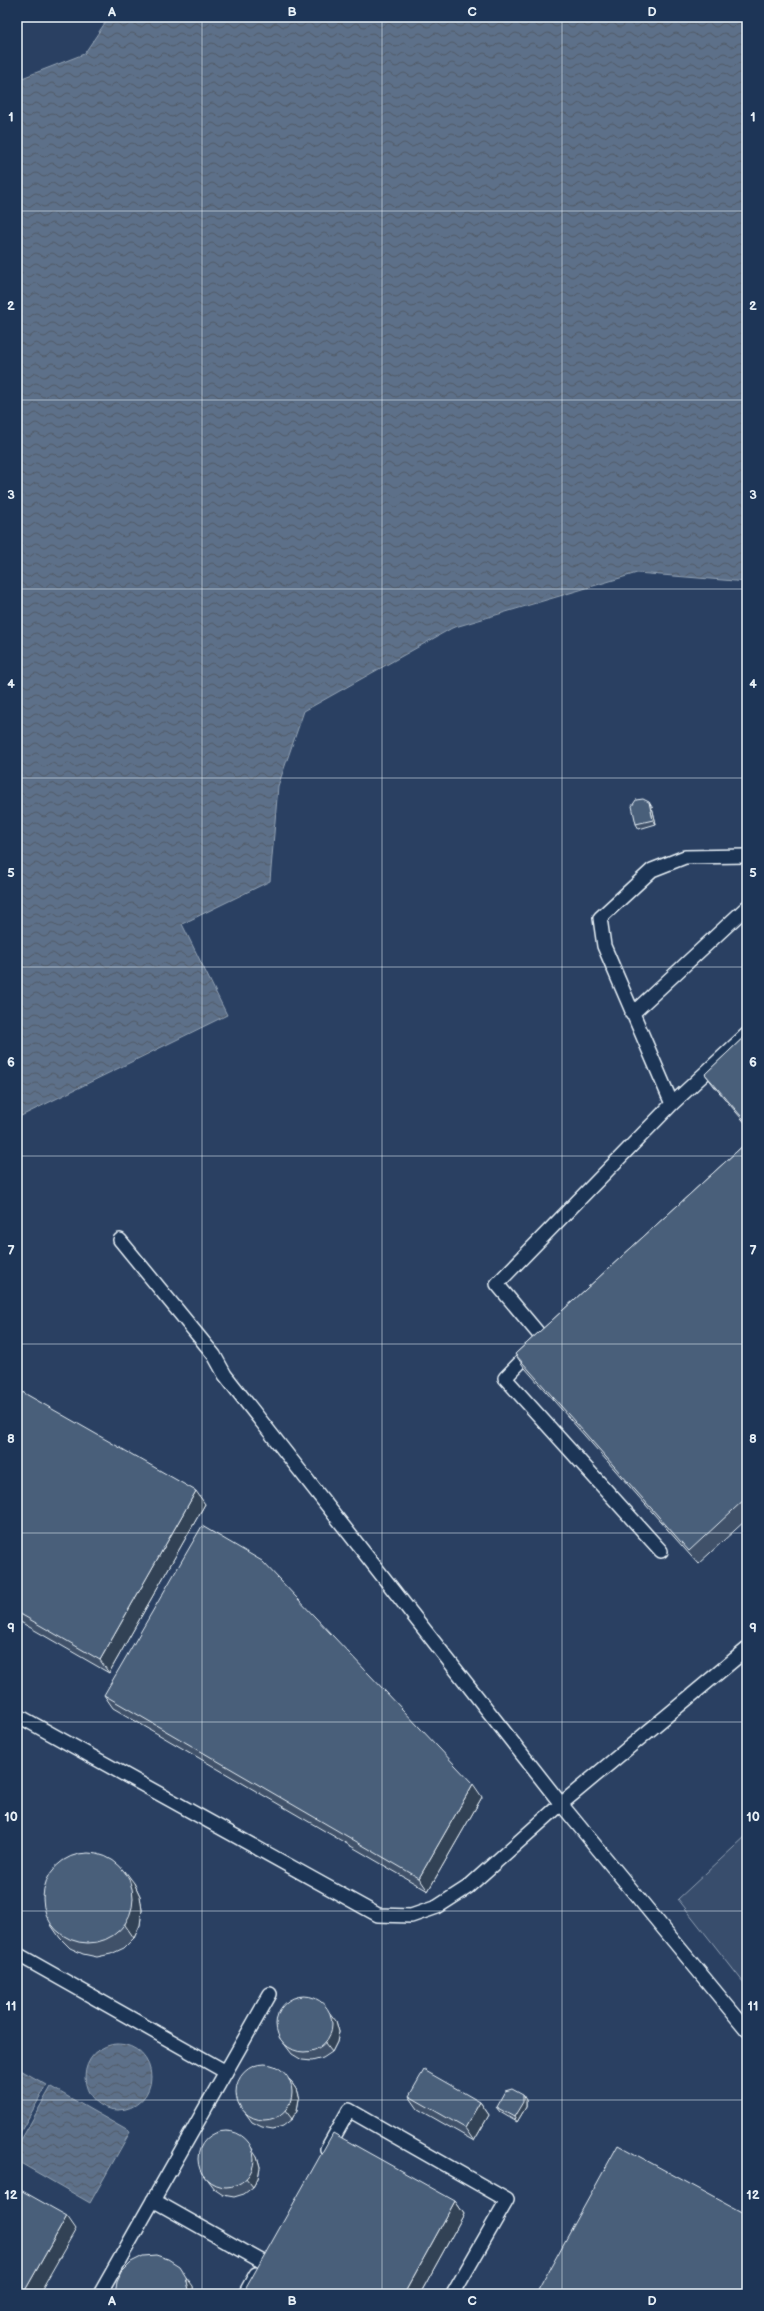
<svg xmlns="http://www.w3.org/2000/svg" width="764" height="2311" font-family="'Balsamiq Sans',sans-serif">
<defs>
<pattern id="water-waves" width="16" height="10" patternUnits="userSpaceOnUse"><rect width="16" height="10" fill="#5d7089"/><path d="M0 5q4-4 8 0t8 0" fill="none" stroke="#505a66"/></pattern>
</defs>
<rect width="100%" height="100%" fill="#1d3557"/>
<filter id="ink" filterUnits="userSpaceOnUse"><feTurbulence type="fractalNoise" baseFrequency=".025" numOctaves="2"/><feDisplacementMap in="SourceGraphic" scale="8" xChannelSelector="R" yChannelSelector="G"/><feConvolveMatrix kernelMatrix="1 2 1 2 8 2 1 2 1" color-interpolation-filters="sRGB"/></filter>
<g filter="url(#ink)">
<!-- built -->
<path fill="#2a4162" d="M17,17H109L84,54L17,80Z
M637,573L747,582V1835L678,1899L747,1987V2294H17V1118L227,1015L182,924L270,881L278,786L304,711L452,628Z"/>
<!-- green -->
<path fill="#374d6c" stroke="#909fb2" d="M747,1835V1987L678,1899Z"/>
<!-- water -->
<path fill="url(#water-waves)" stroke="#95a4b5" d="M109,17H747V582L637,573L452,628L304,711L278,786L270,881L182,924L227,1015L17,1118V80L84,54Z
M85 2077a33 33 0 1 1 66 0a33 33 0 1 1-66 0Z
M17,2068L47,2085L17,2138Z
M51,2087L130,2132L90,2203L17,2161V2147Z"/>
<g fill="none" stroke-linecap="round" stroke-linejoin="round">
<!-- service casing -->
<g stroke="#e8f1f8" stroke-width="16">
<path id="service" d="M632,1014L747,907
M672,1104L604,946L600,918L652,870L685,857L747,856
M120,1240L214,1355L225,1375L561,1804L747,2030
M661,1551L505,1378L543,1339L497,1284L672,1104L747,1034
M17,1715L378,1915L411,1916L437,1907L468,1887L561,1804L747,1649
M17,1954L226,2072
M327,2149L349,2110L507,2200L453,2294
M153,2200L263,2262
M100,2294L270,1994
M245,2294L256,2274"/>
</g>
<!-- service -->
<use href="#service" stroke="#1d3557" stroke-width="13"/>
</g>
<!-- wall -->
<path fill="#3f5169" stroke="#e8f1f8" d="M652,807L656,824L639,829L636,824Z
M747,1034V1125L714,1086L705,1074Z
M747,1142V1519L698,1564L524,1367L515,1354Z
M17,1389L205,1504L109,1673L17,1620Z
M104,1695L482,1797L428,1891L113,1708Z
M134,1883L140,1896L142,1910L140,1925L134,1938L124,1948L111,1954L97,1957L83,1954L70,1948L60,1938L51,1925Z
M336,2021L339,2032L337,2042L332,2052L323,2058L312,2061L302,2060L292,2054L279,2037Z
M289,2079L296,2089L299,2099L297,2110L292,2119L283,2126L273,2129L262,2127L252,2122L239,2104Z
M409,2096L480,2102L489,2115L474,2141L418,2109Z
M526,2100V2107L517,2122L500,2112L496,2107Z
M257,2156L260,2167L258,2178L253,2187L244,2194L234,2197L223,2195L214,2189L201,2172Z
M455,2201L464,2214L420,2294H250L246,2288Z"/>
<!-- shaded-wall -->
<path fill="#334255" stroke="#e8f1f8" d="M649,802L652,807L656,824L653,820Z
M196,1491L205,1504L109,1673L100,1660Z
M473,1784L482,1797L428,1891L419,1878Z
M125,1871L134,1883L140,1896L142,1910L140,1925L134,1938L125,1925Z
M329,2012L336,2021L339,2032L337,2042L332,2052L325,2043Z
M289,2079L296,2089L299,2099L297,2110L292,2119L285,2110Z
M523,2095L526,2100V2107L517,2122L514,2117Z
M480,2102L489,2115L474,2141L465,2128Z
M251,2147L257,2156L260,2167L258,2178L253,2187L246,2178Z
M455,2201L464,2214L420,2294H404Z
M67,2216L76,2229L39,2294H23Z
M186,2277L193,2286L194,2294H189Z"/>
<!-- building -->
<path fill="#495e7a" stroke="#e8f1f8" d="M643,799L649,802L653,820L636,824L632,806L636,800Z
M747,1034V1123L705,1074Z
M747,1142V1497L689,1551L515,1354Z
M17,1389L196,1491L100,1660L17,1612Z
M202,1526L262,1561L473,1784L419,1878L104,1695Z
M43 1898a45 45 0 1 1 90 0a45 45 0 1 1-90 0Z
M276 2024a28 28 0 1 1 56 0a28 28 0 1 1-56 0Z
M236 2092a28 28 0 1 1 56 0a28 28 0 1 1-56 0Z
M424,2070L480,2102L465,2128L409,2096Z
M512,2089L523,2095V2102L514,2117L496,2107L505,2091Z
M198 2159a28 28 0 1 1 56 0a28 28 0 1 1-56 0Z
M333,2133L455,2201L404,2294H256L246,2288Z
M618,2145L747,2215V2294H536Z
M17,2188L67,2216L23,2294H17Z
M156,2255L168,2259L179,2266L186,2277L189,2290V2294H115L117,2282L122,2271L131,2262L143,2256Z"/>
</g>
<!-- grid -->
<path fill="none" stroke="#e8f1f8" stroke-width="1" stroke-opacity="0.55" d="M202,17V2294M382,17V2294M562,17V2294M17,211H747M17,400H747M17,589H747M17,778H747M17,967H747M17,1156H747M17,1344H747M17,1533H747M17,1722H747M17,1911H747M17,2100H747"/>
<!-- margin -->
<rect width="764" height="2311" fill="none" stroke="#1d3557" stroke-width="44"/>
<rect x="22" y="22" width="720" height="2267" fill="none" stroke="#e8f1f8" stroke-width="1.5"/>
<g font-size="13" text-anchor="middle" font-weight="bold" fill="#e8f1f8">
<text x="112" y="16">A</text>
<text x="292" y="16">B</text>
<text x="472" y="16">C</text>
<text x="652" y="16">D</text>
<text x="11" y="121">1</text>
<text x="753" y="121">1</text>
<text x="11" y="310">2</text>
<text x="753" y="310">2</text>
<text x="11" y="499">3</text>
<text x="753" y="499">3</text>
<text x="11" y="688">4</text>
<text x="753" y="688">4</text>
<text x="11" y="877">5</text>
<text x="753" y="877">5</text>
<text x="11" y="1066">6</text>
<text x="753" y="1066">6</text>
<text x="11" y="1255">7</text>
<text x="753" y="1255">7</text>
<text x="11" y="1443">8</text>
<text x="753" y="1443">8</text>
<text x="11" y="1632">9</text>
<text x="753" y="1632">9</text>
<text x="11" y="1821">10</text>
<text x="753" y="1821">10</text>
<text x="11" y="2010">11</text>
<text x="753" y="2010">11</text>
<text x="11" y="2199">12</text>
<text x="753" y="2199">12</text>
<text x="112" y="2305">A</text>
<text x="292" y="2305">B</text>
<text x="472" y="2305">C</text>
<text x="652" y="2305">D</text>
</g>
</svg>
